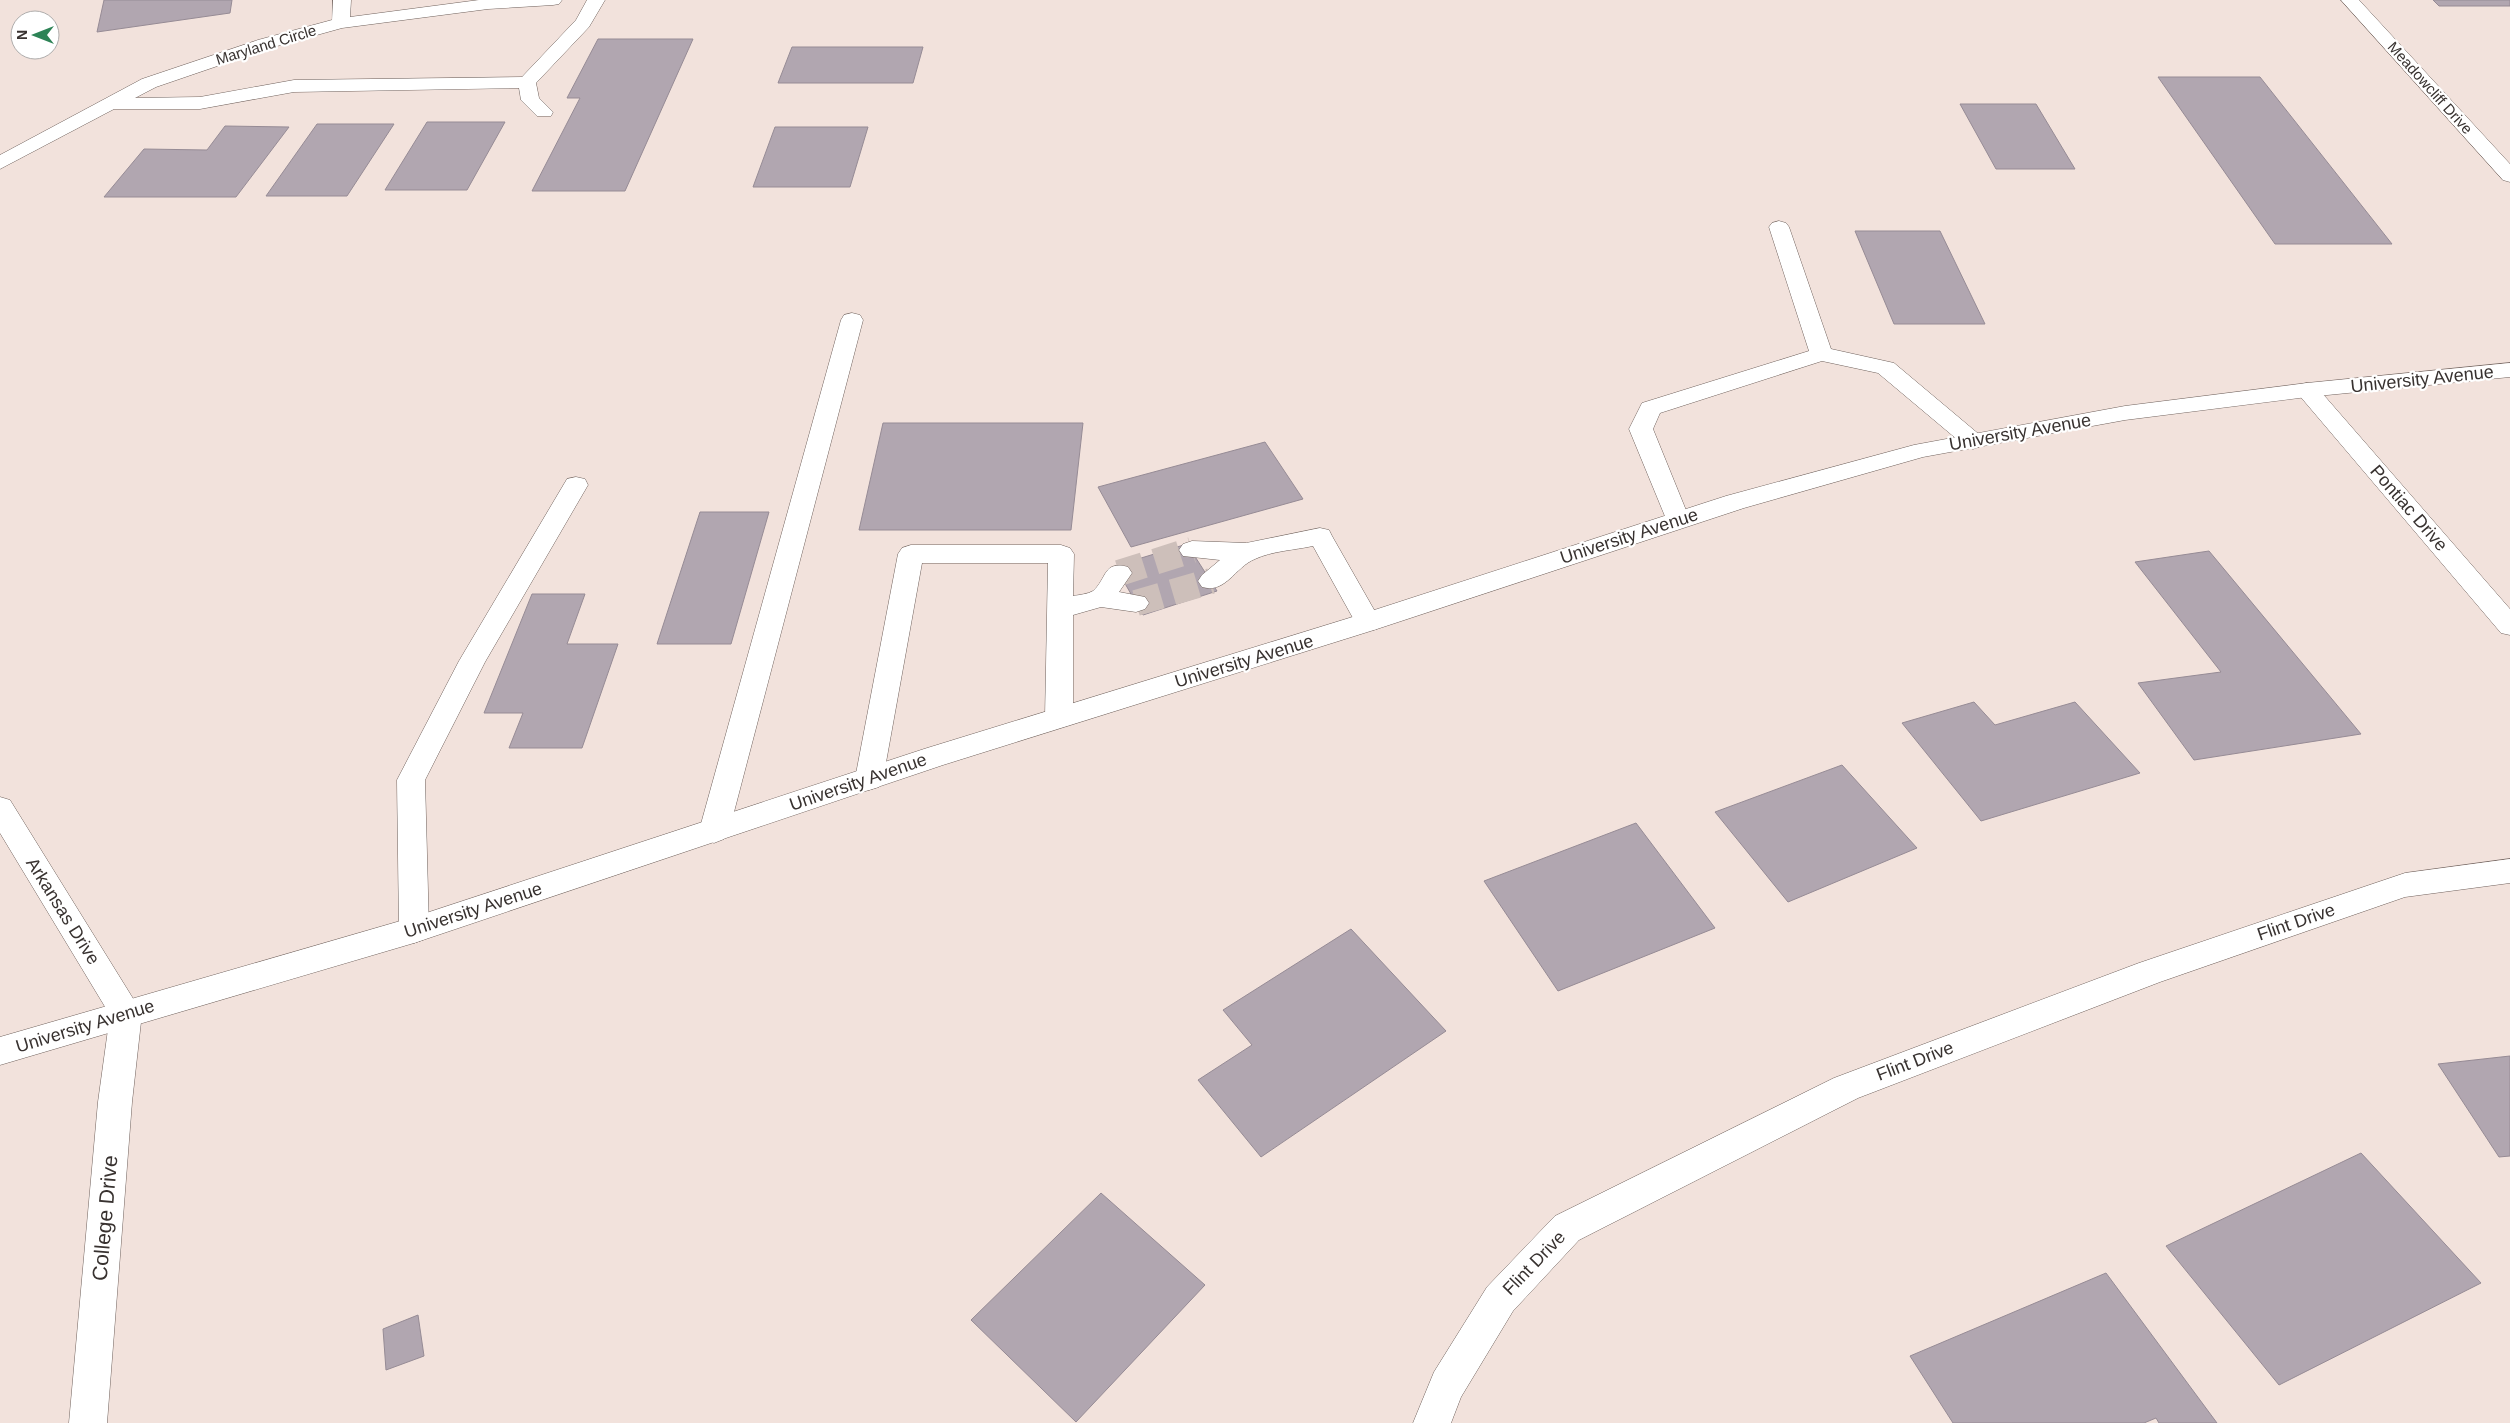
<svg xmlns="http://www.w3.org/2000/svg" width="2510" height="1423" font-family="Arial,sans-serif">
<rect width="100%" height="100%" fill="#f2e2dc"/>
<!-- building -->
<path fill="#b1a6b0" stroke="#968b95" d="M104,0H232L230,13L97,32Z
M2433,0H2510V6H2439Z
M598,39H693L625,191H532L580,98H567Z
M792,47H923L913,83H778Z
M2158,77H2260L2392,244H2275Z
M1960,104H2036L2075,169H1996Z
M427,122H505L467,190H385Z
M317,124H394L347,196H266Z
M225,126L289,127L236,197H104L144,149L207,150Z
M775,127H868L850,187H753Z
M1855,231H1940L1985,324H1894Z
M883,423H1083L1071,530H859Z
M1265,442L1303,499L1131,547L1098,487Z
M700,512H769L731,644H657Z
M1187,544L1217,591L1143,615L1115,566Z
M2209,551L2361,734L2194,760L2138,683L2221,672L2135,562Z
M532,594H585L567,644H618L582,748H509L523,713H484Z
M1974,702L1995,725L2075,702L2140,773L1981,821L1902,723Z
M1842,765L1917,848L1788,902L1715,812Z
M1636,823L1715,928L1558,991L1484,881Z
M1351,929L1446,1031L1261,1157L1198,1080L1252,1045L1223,1010Z
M2510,1056V1156L2499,1157L2438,1064Z
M2361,1153L2481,1283L2279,1385L2166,1246Z
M1101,1193L1205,1285L1076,1422L971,1320Z
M2106,1273L2217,1423H2159L2156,1418L2144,1423H1953L1910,1356Z
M418,1315L424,1356L386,1370L383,1329Z"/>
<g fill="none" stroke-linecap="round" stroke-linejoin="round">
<!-- minor-tunnel -->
<path stroke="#cdbfba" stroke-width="26" stroke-dasharray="26 12" stroke-linecap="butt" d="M1119,573L1192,550
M1136,603L1211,581"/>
<!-- minor casing -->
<g stroke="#70625d" stroke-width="1">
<path id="minor" d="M333,0H351L350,17L479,0H562L559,4L553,5L488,9L342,28L270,48L156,87L135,98L200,97L294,80L522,77L576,20L587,0H605L589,27L536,83L539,98L553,112L551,116H537L521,100L519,88L294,92L200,109H114L0,169V155L142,79L258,40L332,20Z
M2341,0H2359L2510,164V182L2503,180Z
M1779,221L1786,223L1789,227L1831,349L1894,363L1981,436L1985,441L1981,446L1973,449L1965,446L1878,373L1822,361L1660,413L1653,429L1690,520L1687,526L1678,528L1669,526L1629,429L1642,403L1809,351L1769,227L1772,223Z
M852,313L860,315L863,320L729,831L724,839L714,843L704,839L699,831L841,320L844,315Z
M2307,383L2315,385L2510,609V635L2501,633L2299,395L2296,390L2299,385Z
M576,477L585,479L588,485L485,662L425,780L429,930L425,939L414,943L403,939L399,930L397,780L459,661L567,479Z
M1320,528L1329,530L1332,536L1381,622L1377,629L1368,631L1359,629L1313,546C1295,550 1272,551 1255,559C1235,567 1226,594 1202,587L1198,581L1202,575L1220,560L1183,556L1179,550L1183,544L1192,541L1246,543Z
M911,545H1061L1070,548L1074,554L1073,596C1079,595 1088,594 1093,591C1107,579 1103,560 1128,567L1132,573L1119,592L1145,597L1149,603L1145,609L1136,612L1101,607L1073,615V718L1069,725L1059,728L1049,725L1045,718L1048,563H922L883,779L879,787L869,790L859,787L855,779L898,554L902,548Z
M0,797L10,800L142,1013L132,1102L107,1423H69L98,1102L110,1015L0,833Z
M2510,859V883L2405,897L2160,982L1858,1098L1579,1240L1513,1311L1461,1397L1451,1423H1413L1434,1372L1487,1287L1555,1216L1834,1078L2139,963L2405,873Z"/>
</g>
<!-- major casing -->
<g stroke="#70625d" stroke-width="1">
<path id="major" d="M2510,363V377L2307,397L2125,420L1923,457L1744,508L1377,629L943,765L414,943L0,1065V1037L414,917L924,749L1359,615L1726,496L1914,445L2125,406L2307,383Z"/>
</g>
<!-- minor -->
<use href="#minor" fill="#fff" fill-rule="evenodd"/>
<!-- major -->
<use href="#major" fill="#fff" fill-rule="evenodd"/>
</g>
<g text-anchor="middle" stroke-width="4.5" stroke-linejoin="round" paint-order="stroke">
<!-- far-street labels -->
<g font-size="15" fill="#383230" stroke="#fff">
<text transform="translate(266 45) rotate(-17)" y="5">Maryland Circle</text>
<text transform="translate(2430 88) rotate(48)" y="5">Meadowcliff Drive</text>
</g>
<!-- street labels -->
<g font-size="18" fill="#383230" stroke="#fff">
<text transform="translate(2422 379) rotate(-6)" y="6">University Avenue</text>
<text transform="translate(2020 432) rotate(-10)" y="6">University Avenue</text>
<text transform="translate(2409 508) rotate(49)" y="6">Pontiac Drive</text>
<text transform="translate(1629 536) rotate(-18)" y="6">University Avenue</text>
<text transform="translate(1244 661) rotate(-17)" y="6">University Avenue</text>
<text transform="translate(858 782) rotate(-19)" y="6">University Avenue</text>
<text transform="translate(473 910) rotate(-18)" y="6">University Avenue</text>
<text transform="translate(63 911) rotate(58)" y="6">Arkansas Drive</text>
<text transform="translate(2296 922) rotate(-19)" y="6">Flint Drive</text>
<text transform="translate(85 1026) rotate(-17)" y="6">University Avenue</text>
<text transform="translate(1915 1061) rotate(-21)" y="6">Flint Drive</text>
<text transform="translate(1534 1263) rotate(-46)" y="6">Flint Drive</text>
</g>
<!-- near-street labels -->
<g font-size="21" fill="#383230" stroke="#fff">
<text transform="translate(105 1218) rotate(-85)" y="7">College Drive</text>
</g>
</g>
<!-- north arrow -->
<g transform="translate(35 35) rotate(270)"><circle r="24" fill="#ffffff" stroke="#afadac"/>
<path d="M0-4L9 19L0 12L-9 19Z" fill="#2d8356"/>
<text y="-8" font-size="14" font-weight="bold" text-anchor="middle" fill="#383230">N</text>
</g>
</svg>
